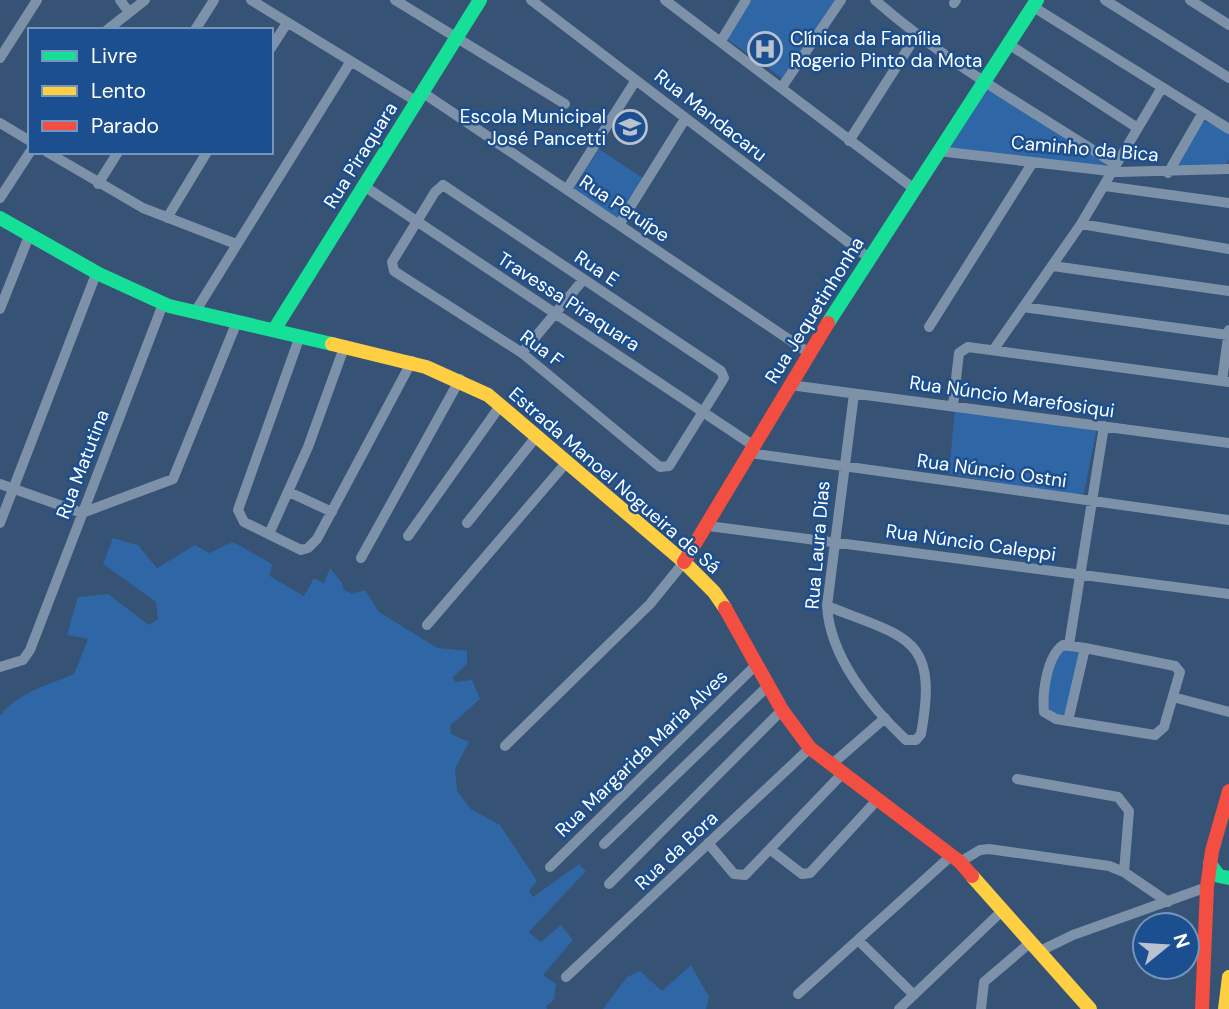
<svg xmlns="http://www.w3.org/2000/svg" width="1229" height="1009" font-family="'DM Sans',sans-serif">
<rect width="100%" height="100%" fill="#365274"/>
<!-- green -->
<path fill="#2f66a5" d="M752,0H835L782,78L727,39Z
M982,85L1106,162L1108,169L946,148Z
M1200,119L1229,132V159L1225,167L1175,166Z
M599,149L644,179L619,221L573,190Z
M955,407L1097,428L1084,493L1076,496L949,474Z
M113,538L138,545L157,568L195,545L209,553L233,542L272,564L270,576L304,596L314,578L324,583L330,568L342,583L343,589L352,594L365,590L379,612L426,641L438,648L467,651V664L452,678L456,682L472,680L480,699L450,726L451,734L469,742L455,769L457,791L471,809L500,825L537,881L529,891L533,897L579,864L586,871L529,932L541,942L561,925L573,940L543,975L556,984L554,1000L546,1006L547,1009H0V716C17,693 48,685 74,674L88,639L67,635L78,597L108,594L149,625L158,619L156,602L103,564Z
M1064,647L1082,649L1067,718L1051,715C1041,695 1051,665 1064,647Z
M691,965L709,997L706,1009H603L627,977L640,971L662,991Z"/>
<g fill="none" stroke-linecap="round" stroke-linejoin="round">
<!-- street -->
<path stroke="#7d92a8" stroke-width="10" d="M120,0L129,12
M251,0L416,101
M395,0L565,104
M531,0L869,258
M665,0L913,188
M875,0C949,65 1033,111 1115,164
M1105,0L1229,78
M1190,0L1229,25
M954,3L956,0
M1032,6L1229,129
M107,30L145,0
M195,30L214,0
M721,41L746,0
M1007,43L1136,127
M271,48L287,23
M0,58L37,0
M782,87L841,0
M422,92L809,353
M0,123L30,141
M849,141L916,36
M938,151L1118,172L1229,169
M47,152L143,208L236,244
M1168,173L1202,114
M98,184L118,152
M443,185L721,371L724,378L721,383L669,466L660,467L522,353L394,271L392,262L435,192Z
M364,186L754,446
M1105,186L1229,203
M567,189L636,80
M0,198L30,152
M167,218L207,152
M1081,224L1229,249
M619,225L685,119
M1053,266L1229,291
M1023,307L1228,335
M0,309L29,236
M195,312L351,61
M929,327L1033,162
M300,336L238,510L244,522L301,550L308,548L317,539L412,361
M994,349L1081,224L1161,89
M522,353L583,280
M1222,381L1229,330
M790,385L1229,443
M953,405L959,353L968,347L1229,382
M750,453L1229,520
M0,484L82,513L173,479L236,324
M289,492L332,512
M0,523L96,274
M467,523L536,437
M708,526L1229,594
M269,534L308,447L345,345
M408,536L500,406
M361,558L460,379
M827,606C907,638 939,636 921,734L916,740H906C870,706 830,657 827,606L854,394
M427,625L566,463
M1069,645L1104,426
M0,667L23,660L30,650L163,304
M1173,697L1229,712
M1068,721L1085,648L1063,645C1047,656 1042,693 1044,712L1056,719L1155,735L1164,727L1180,672L1175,666L1085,648
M505,746L650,604L684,562
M831,765L885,718
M1017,779L1118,797L1129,811L1124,872
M708,843L734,874L745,875L842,774
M604,844L769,685
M771,850L802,874L810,873L878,799
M960,862L980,850L989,849L1109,866L1124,872L1168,902
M550,867L757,664
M609,884L782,710
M859,941L914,995
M1040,951L1073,935L1207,887
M566,977L810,748
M798,994L952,855
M899,1009L1003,910
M981,1009L984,982L1031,942"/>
<!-- fast -->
<path stroke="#16e098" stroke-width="14" d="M0,218L99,274L169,306L332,344
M828,323L1037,0
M274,330L480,0
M1210,864L1219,876L1229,878"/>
<!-- slow -->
<path stroke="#ffcf43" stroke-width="14" d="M332,344L426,367L488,395L684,562L714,592L725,608
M972,876L1090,1009
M1225,1009L1229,977"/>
<!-- jam -->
<path stroke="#f24e42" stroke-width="14" d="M684,562L828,323
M725,608L782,710L810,748L960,862L972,876
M1202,1009L1207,887L1212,851L1229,791"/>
</g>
<!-- icons -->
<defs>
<g id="hospital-ring" transform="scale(1.75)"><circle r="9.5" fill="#1b4f8f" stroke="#b9c2ce" stroke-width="1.5"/><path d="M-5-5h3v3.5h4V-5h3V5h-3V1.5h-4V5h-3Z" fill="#b9c2ce"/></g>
<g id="school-ring" transform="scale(1.75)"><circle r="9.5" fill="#1b4f8f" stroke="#b9c2ce" stroke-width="1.5"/><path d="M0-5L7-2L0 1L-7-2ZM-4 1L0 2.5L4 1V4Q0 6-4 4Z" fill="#b9c2ce"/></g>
</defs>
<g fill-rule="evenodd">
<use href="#hospital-ring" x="765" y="49"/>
<use href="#school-ring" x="630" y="127"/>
</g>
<g text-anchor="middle" stroke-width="5" stroke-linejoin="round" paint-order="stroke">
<!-- poi labels -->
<g font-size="19" fill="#fff" stroke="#1b4f8f" text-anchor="start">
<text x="790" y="45">Clínica da Família<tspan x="790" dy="22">Rogerio Pinto da Mota</tspan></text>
<text x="606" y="123" text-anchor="end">Escola Municipal<tspan x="606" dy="22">José Pancetti</tspan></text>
</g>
<!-- street labels -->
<g font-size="19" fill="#fff" stroke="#1b4f8f">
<text transform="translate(711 115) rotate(38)" y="7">Rua Mandacaru</text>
<text transform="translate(1085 148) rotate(5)" y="7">Caminho da Bica</text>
<text transform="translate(360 155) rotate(-58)" y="7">Rua Piraquara</text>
<text transform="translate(625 208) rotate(34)" y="7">Rua Peruípe</text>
<text transform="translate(597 268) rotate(34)" y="7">Rua E</text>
<text transform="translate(569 301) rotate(33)" y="7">Travessa Piraquara</text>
<text transform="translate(814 310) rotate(-58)" y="7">Rua Jequetinhonha</text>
<text transform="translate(542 348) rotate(37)" y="7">Rua F</text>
<text transform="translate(1012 396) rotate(8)" y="7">Rua Núncio Marefosiqui</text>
<text transform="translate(82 464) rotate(-69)" y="7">Rua Matutina</text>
<text transform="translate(992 470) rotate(8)" y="7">Rua Núncio Ostni</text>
<text transform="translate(615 480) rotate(41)" y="7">Estrada Manoel Nogueira de Sá</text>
<text transform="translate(971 542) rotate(8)" y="7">Rua Núncio Caleppi</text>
<text transform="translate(817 545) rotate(-85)" y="7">Rua Laura Dias</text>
<text transform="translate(641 753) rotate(-44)" y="7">Rua Margarida Maria Alves</text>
<text transform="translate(676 850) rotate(-43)" y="7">Rua da Bora</text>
</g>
</g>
<!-- legend -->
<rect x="28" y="28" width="245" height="126" fill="#1b4f8f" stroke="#7695bc" stroke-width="2"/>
<rect x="42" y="51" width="35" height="10" fill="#16e098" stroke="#7695bc" stroke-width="2"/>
<text x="91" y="63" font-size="21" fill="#ffffff">Livre</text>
<rect x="42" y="86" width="35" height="10" fill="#ffcf43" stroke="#7695bc" stroke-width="2"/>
<text x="91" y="98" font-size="21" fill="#ffffff">Lento</text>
<rect x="42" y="121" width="35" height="10" fill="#f24e42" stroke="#7695bc" stroke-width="2"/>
<text x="91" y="133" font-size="21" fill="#ffffff">Parado</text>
<!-- north arrow -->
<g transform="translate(1166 946) rotate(72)"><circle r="33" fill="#1b4f8f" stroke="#7695bc" stroke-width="2"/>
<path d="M0-5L12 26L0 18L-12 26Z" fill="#b9c2ce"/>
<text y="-10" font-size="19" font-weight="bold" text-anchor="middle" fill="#ffffff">N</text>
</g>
</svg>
